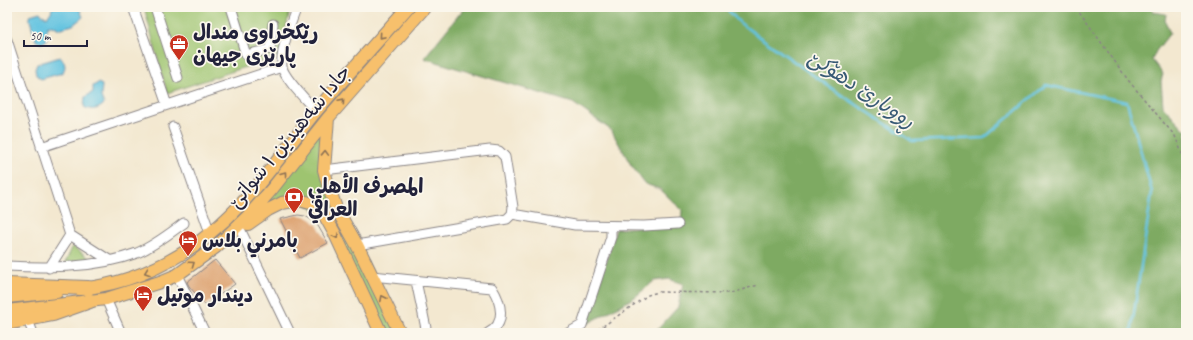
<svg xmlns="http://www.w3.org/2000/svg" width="1193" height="340" font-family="Caveat,'Playpen Sans Arabic',sans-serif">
<rect width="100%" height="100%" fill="#fbf7ec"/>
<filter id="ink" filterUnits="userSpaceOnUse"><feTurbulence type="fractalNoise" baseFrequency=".025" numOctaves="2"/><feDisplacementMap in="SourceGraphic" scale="8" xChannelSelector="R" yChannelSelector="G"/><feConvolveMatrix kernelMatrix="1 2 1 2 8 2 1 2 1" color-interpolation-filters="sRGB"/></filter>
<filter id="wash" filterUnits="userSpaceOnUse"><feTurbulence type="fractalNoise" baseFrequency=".012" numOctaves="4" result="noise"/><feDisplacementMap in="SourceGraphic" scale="16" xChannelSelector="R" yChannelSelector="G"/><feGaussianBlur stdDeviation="0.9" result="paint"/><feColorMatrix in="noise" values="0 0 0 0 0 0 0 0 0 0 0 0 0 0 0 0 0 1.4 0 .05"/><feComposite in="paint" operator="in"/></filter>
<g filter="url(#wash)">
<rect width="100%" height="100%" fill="#f3e8d0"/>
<!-- green -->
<path fill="#9ec46f" stroke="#607355" d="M144,7H291L279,56L167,93Z
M328,118L324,170L400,333H381L325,216L299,200L251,213Z
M73,246L90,259L65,263Z"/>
<!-- forest -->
<path fill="#7eaa62" stroke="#50664e" d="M465,7H1152L1153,12L1166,14L1165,21L1170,33L1156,51L1152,60L1163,74L1161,81L1163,106L1186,131V333H651L657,330L678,307L683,284L669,279L654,281L635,297L587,324L616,229L681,223L682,210L660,189L645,184L631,165L611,130L573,103L459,69L424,58Z"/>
<!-- water -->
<path fill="#62c3e0" stroke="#42728e" d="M55,7H79L83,17L73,25L58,29L57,27L51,26H48L46,32L47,40L42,43L36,41L29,17L30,15L40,12L42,15L47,17L51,12L52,8Z
M60,57C65,62 67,67 62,73L41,79L36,75L35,69L37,64Z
M98,83L102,85L101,97L104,104C98,110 91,111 84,107L85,97L93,92V86Z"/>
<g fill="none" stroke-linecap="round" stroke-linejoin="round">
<!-- stream -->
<path stroke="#62c3e0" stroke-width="2.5" d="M725,7L740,23L834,90L912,141L984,138L1046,85L1127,102L1152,192L1131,333"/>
</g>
<g id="blocks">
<!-- building -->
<path fill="#d99760" d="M298,215L305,216L312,220L318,226L328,243L300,258L280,219Z
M215,260L235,284L205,305L189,286L187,282Z"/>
</g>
</g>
<g filter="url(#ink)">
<use href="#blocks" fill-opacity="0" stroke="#8a8586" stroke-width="1"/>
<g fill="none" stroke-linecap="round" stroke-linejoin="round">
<!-- minor casing -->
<g stroke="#8a8586" stroke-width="11">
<path id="minor" d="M133,7L167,105
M155,7L178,78
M231,7L246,55L270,49L273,24
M297,7C291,22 280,52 282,67C284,78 308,102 316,111
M7,40L70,235L109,260
M173,127L210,233
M41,147L282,67
M324,170L490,150L499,151L505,157L513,207L512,214L507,219L357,245
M512,214L575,225L644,226L678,224
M240,229L290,333
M7,266C51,268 96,268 137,253C154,246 169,234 184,223
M49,268L70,235
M177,275L205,333
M372,276L492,288C501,302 507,324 488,333
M416,281L427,333
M106,299L121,333
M28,320L33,333
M568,333L582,325L584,319L611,237V226"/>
</g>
<!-- major casing -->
<g stroke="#8a8586" stroke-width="14">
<path id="major" d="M328,118L324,170L328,185L336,208L357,245L400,333
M248,224L268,210L282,203L299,200L314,204L325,216L335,234L381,333
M80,289C144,282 196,252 240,205C266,178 288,146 312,116C343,79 376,43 408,7
M7,297L57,292
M7,311L106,299L160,282L177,275L216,247L251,213L272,189L328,118L425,7"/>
</g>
<!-- highway casing -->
<g stroke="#8a8586" stroke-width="16">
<path id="highway" d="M7,285L88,288
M7,323L53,314L90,301"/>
</g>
<!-- path -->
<path stroke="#8a8586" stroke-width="1.5" stroke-dasharray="3 3" stroke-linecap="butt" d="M1076,7L1128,80L1175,136L1186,163
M593,333L648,295L658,292L731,293L758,285"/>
<!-- minor -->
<use href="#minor" stroke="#fff" stroke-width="9"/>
<!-- major -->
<use href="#major" stroke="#f7c06c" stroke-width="12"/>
<!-- highway -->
<use href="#highway" stroke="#f7c06c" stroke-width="14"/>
</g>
<!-- one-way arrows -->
<defs><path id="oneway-chevron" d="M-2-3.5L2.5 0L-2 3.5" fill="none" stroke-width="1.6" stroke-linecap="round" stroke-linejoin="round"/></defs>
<g stroke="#8c7154">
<use href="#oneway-chevron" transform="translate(382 36) rotate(131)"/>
<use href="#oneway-chevron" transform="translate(342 101) rotate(-49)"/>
<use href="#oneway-chevron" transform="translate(325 153) rotate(-88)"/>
<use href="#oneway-chevron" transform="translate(284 174) rotate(-53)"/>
<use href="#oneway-chevron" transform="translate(336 236) rotate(64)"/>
<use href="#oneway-chevron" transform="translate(192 264) rotate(-35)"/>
<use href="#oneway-chevron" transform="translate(147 272) rotate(161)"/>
<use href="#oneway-chevron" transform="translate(383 298) rotate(-117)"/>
</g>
</g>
<!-- icons -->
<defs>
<g id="office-pin" transform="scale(1)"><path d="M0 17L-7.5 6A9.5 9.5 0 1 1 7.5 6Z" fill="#c8321e" stroke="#fbf7ec"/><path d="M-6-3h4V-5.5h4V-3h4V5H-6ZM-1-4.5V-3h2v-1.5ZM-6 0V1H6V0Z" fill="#fff"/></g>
<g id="bank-pin" transform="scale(1)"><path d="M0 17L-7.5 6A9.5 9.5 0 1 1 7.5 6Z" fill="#c8321e" stroke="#fbf7ec"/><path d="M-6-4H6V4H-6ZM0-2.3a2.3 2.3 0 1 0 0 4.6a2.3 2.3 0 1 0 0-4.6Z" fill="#fff"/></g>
<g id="hotel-pin" transform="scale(1)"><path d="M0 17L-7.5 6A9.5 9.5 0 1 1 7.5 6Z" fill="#c8321e" stroke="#fbf7ec"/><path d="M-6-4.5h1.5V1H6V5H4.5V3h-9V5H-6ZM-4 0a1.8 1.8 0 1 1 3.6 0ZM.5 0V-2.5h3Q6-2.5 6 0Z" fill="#fff"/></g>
</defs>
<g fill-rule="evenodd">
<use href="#office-pin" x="179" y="44"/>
<use href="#bank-pin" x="294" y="197"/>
<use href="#hotel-pin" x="188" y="240"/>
<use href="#hotel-pin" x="143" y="295"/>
</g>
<g text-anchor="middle" stroke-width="3.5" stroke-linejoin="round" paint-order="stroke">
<!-- poi labels -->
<g font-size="20" font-weight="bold" fill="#22223b" stroke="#fbf7ec" text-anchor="start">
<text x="193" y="39">رێکخراوی مندال<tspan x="193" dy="23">پارێزی جیهان</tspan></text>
<text x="308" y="193">المصرف الأهلي<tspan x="308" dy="23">العراقي</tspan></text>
<text x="202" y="247">بامرني بلاس</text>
<text x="157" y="302">ديندار موتيل</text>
</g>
<!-- street labels -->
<g font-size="20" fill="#22223b" stroke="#fbf7ec">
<text transform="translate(289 136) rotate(-50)" y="7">جادا شەهیدێن ١ شواتێ</text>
</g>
<!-- water labels -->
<g font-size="21" font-style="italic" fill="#385a75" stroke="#fbf7ec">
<text transform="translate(862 89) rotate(34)" y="7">ڕووبارێ دهۆكێ</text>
</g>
</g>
<!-- margin -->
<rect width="1193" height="340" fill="none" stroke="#fbf7ec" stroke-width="24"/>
<!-- scale -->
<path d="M24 40v6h63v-6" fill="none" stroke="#22223b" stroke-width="2"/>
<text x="30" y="40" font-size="12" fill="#22223b" stroke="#fbf7ec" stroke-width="3" paint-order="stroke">50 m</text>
</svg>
